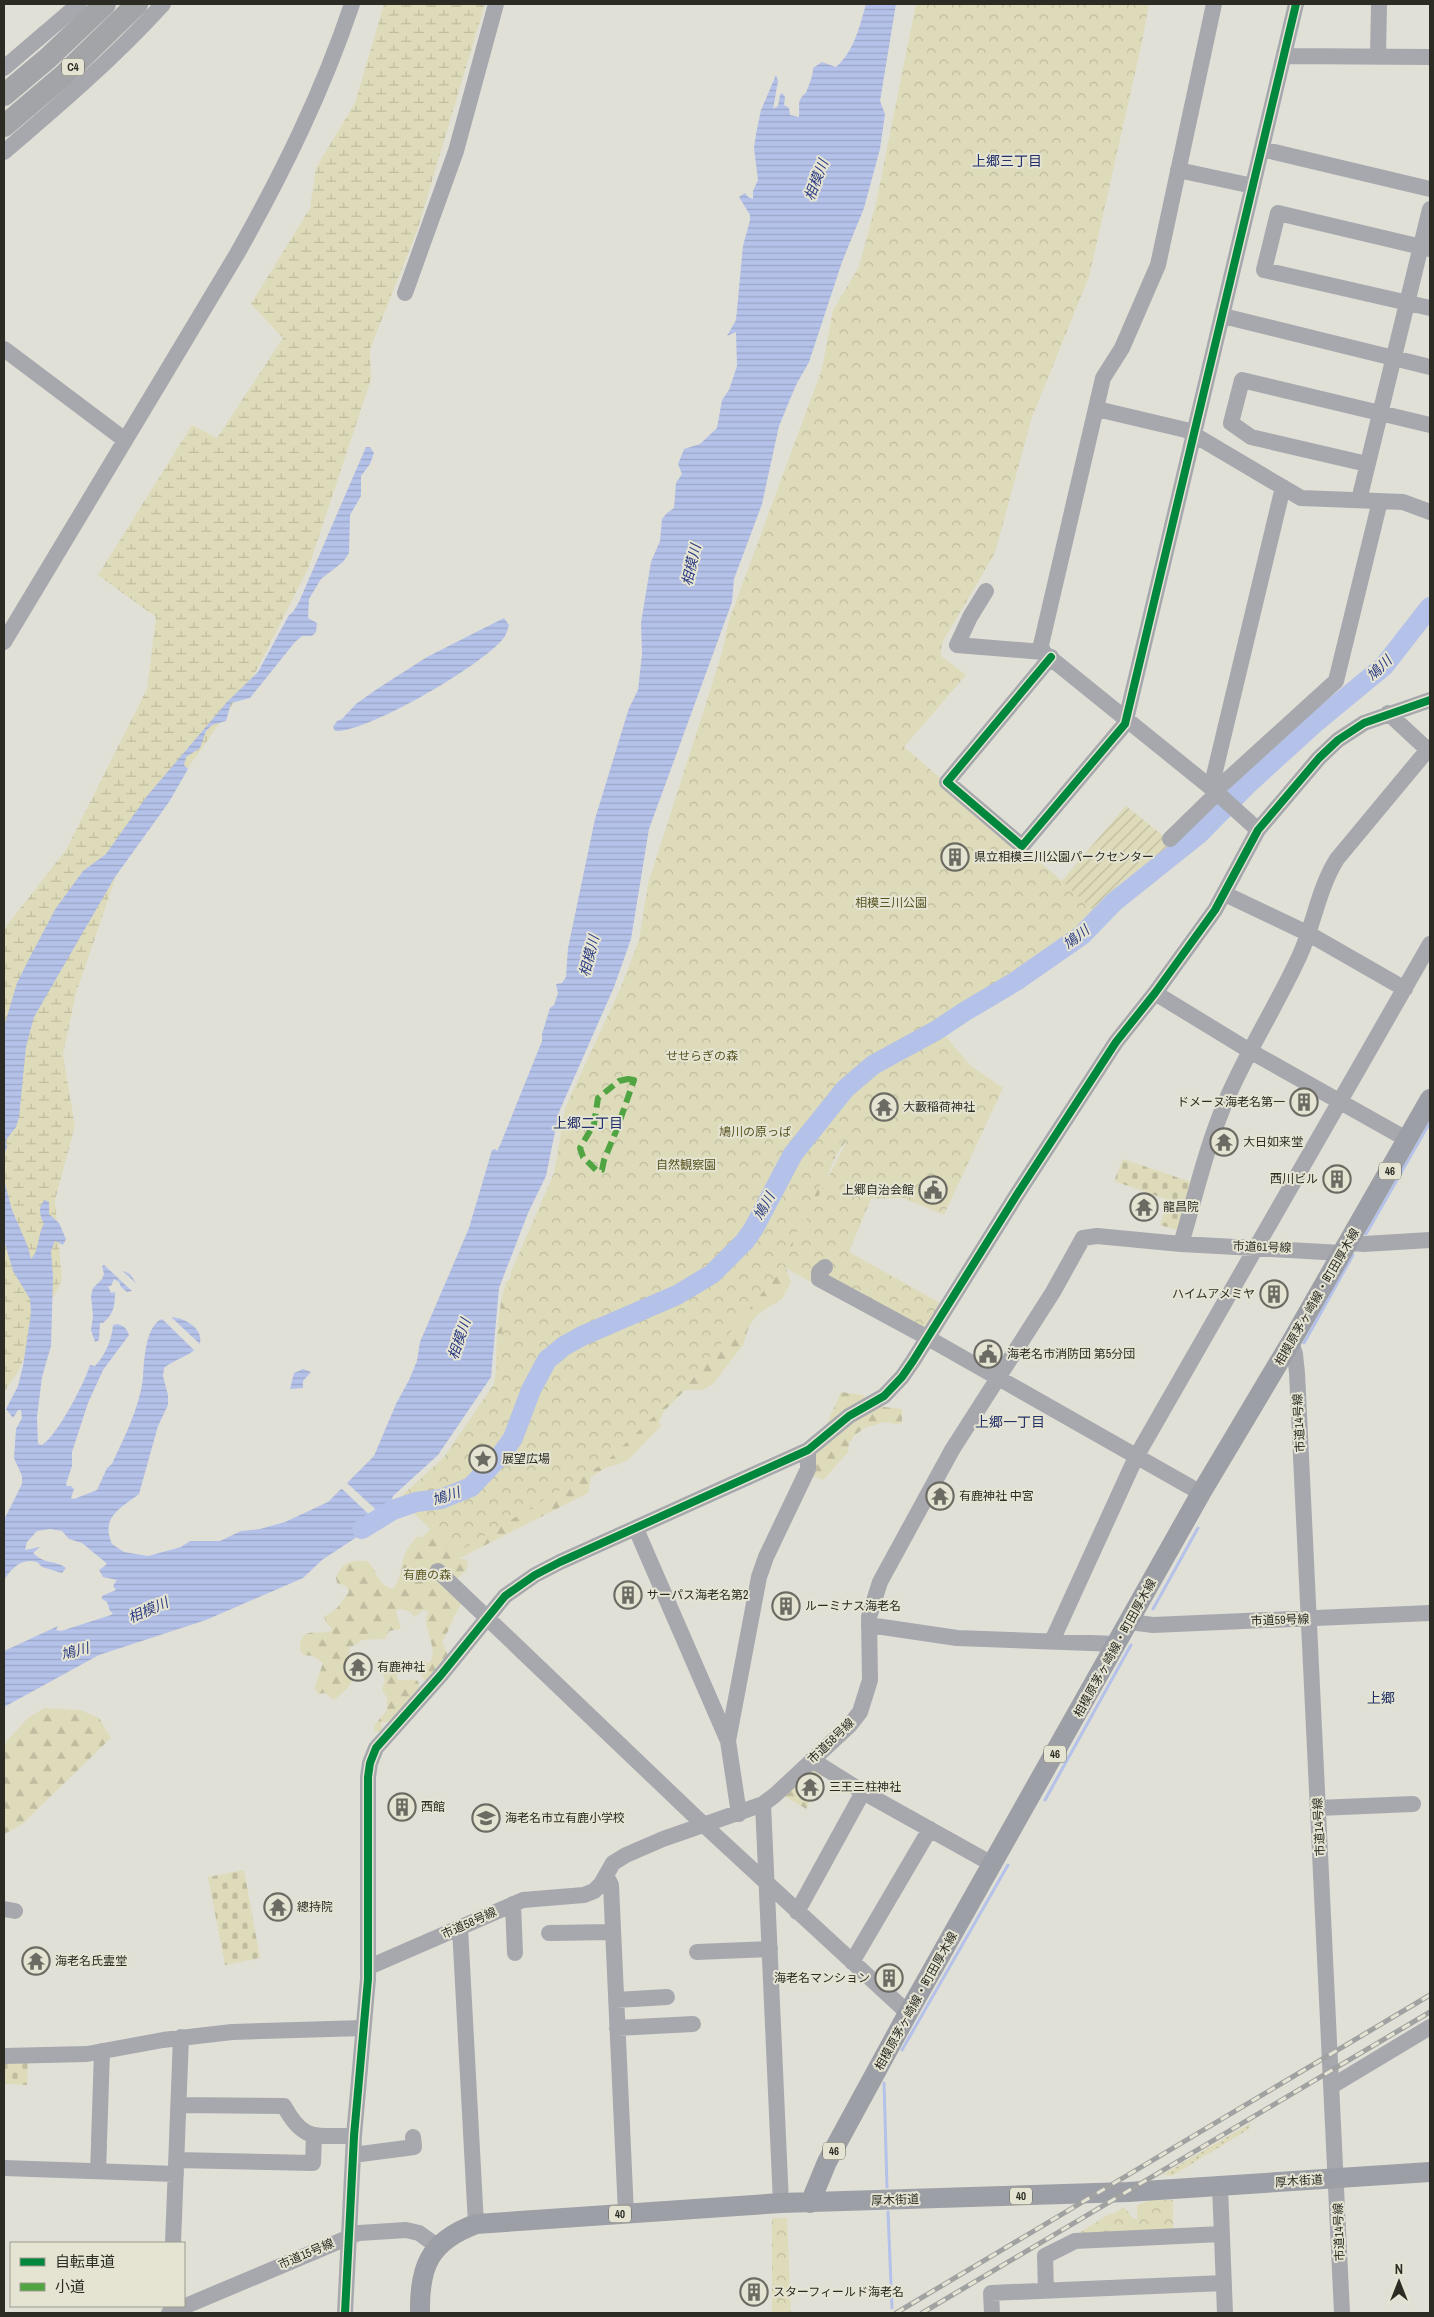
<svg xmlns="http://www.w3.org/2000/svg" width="1434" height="2317" font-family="'Archivo Narrow','Noto Sans JP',sans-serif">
<defs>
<pattern id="grass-dots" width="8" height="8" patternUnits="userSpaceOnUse" patternTransform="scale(1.25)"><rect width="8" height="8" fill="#dedbba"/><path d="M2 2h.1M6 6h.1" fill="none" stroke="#bfbca0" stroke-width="1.8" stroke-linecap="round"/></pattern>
<pattern id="forest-firs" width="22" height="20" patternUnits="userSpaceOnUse" patternTransform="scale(1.25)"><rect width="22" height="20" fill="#dedbba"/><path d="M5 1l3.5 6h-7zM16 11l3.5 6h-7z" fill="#bfbca0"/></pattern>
<pattern id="wetland-marsh" width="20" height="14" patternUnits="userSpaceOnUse" patternTransform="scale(1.25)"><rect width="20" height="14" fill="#dedbba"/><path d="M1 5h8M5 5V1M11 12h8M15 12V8" fill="none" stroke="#bfbca0"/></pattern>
<pattern id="cemetery-stones" width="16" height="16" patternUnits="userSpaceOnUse" patternTransform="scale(1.25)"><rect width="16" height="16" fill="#dedbba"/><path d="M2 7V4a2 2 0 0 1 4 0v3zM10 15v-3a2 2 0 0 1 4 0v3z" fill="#bfbca0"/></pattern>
<pattern id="park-crowns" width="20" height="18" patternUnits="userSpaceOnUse" patternTransform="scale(1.25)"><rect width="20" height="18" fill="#dedbba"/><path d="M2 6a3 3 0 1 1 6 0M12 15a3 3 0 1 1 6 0" fill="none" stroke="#bfbca0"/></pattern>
<pattern id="garden-furrows" width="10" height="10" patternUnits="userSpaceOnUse" patternTransform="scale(1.25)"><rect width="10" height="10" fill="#dedbba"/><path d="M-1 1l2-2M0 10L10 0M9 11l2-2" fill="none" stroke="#bfbca0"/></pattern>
<pattern id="water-rules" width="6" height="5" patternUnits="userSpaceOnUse" patternTransform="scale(1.25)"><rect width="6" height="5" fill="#b4c1e8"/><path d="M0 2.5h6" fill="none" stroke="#9ba6c7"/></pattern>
</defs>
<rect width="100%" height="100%" fill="#e1e0d7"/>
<!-- grass -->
<path fill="url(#grass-dots)" d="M1251,2123L1249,2129L1172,2176L1163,2174Z"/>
<!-- forest -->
<path fill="url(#forest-firs)" d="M789,1130L848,1139C836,1152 827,1173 825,1190L786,1268L791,1282L782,1299L758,1314L749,1326L743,1345L713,1384L703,1390H685L664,1411L659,1422L661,1426L630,1458L620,1464L605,1468L591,1477L588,1493L458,1559H465L468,1563L467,1569L456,1580L461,1605C452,1617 451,1629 442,1641L449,1658L429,1681L424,1680L418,1669L423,1661L430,1663C437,1651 428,1635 426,1623C425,1619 428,1615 428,1611L423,1610L415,1617L409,1611L399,1609L396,1611L401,1629L389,1631L385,1639L361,1640L358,1644L350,1647C348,1662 344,1667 353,1680L347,1689L334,1700L325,1693L318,1694L315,1689C316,1680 320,1673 323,1663L313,1656L304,1655L300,1651C299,1624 316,1636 331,1631L332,1628L327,1624L324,1617L337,1608L349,1592L346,1586L337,1583L336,1578C342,1562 351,1560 367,1561C378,1570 376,1584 392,1589C402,1581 400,1565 405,1554C407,1548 413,1543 416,1537H422L432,1528L498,1378C493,1364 499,1295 507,1281Z
M841,1392L863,1395L875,1406L902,1409V1423L896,1424L885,1422L864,1428L854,1436L849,1444L848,1452L823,1480L811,1475L817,1437L827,1423Z
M388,1664L394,1665L397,1670V1679C404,1682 410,1678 418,1681L420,1688L393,1720L381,1723L382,1729L379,1732L374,1731L373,1727L387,1710V1698L382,1690L385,1680L382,1672Z
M44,1708L80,1710L99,1718L111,1738L21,1825L4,1834V1744L28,1718Z
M809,1766L823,1775L806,1809L784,1796Z"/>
<!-- wetland -->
<path fill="url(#wetland-marsh)" d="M384,4H485L417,231L370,349L371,379L308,569L255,673L190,765L131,833L76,993L63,1055L75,1126L55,1200L62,1279L16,1375L4,1392V929L66,850L147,689L156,617L98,575L192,425L217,438L283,338L251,304L310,208L316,168L355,103Z"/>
<!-- cemetery -->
<path fill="url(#cemetery-stones)" d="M1123,1159L1194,1183L1181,1231L1160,1225L1168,1200L1114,1181Z
M244,1870L260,1958L225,1965L208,1877Z
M4,2060H28L27,2085L7,2084L4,2082Z"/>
<!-- park -->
<path fill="url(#park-crowns)" d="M916,4H1149L1142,42L1089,277L1032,417L995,553L942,643L941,656L966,675L904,747L1062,881L1126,806L1172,843L1074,932L1013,977L936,1025L971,1066L1003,1088L944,1215L903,1198L871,1199L849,1252L940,1303L918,1341L782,1266L846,1143L842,1139L776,1276L690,1382L606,1462L455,1554L399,1498L444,1457L494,1384L511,1272L554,1173L565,1108L621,987L639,940L648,884L722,653L728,623L822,369L833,310L859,267L876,203Z
M1151,2200H1173V2231L1076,2235L1110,2213L1113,2214L1124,2207L1134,2219H1137V2205Z
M772,2218H787L791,2313H772Z"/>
<!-- garden -->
<path fill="url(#garden-furrows)" d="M1126,806L1172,843L1095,912L1062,881Z"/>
<!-- water -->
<path fill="url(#water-rules)" d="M866,4H896L880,101L885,114L880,149L864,208L842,262L809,362L796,385L779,426L762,504L734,579L732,602L649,829L631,939L614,987L559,1112L546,1176L528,1213L499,1288L491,1377L438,1455L393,1496L388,1509L375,1525L322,1560L303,1578L206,1620L99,1655L4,1707V1651L58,1626L56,1630L61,1631L111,1615L113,1613L110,1611L107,1602L102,1599V1596L116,1590L113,1586L117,1580L103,1577L99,1570L107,1564L105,1562L82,1543L69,1539L62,1531L50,1529L37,1531L27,1542L25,1550L40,1547L33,1553C47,1566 54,1559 66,1568L62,1573L42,1567L37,1562C21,1558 12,1568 4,1580V1520L22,1484V1476L14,1458L16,1429L22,1418L21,1410H18L13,1418L6,1409L18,1386L23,1366L31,1313L30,1299L13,1271L4,1240V1180L12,1210L28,1247L31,1259C40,1250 37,1235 44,1224C40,1216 37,1207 45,1200L49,1202V1214L59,1223L66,1239L63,1245L55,1241L51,1251L53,1277L51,1346L42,1377L37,1417L38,1444L42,1445C57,1436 85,1382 90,1365L95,1366C105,1356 112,1339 113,1325C121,1322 127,1328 129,1335L103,1370L88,1403L72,1452V1466L66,1484L67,1486H71L74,1489L71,1498L74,1499L97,1490L107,1468L112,1464C124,1438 140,1407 143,1377C144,1362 145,1334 157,1322C172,1308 208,1327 199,1345C193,1355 173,1360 164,1368L163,1376L168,1395V1405L158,1426L139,1494C121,1508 100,1517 112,1544L124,1552L148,1556L181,1547L190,1541H220L241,1531L260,1529L285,1522L328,1502L374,1456L396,1404L409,1380L417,1361L420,1342L469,1228L492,1150L495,1149L497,1151L501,1143L542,1041V1034L550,1008L554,1005L558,993L556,984L562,983L566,977L568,948L595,819L629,708L638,690L642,654L641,623L651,562L660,541L662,519L667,513L674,508L676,483L682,474L678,464L684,449L700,444L717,428L722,400L729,390L737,366L736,332L727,336L736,320L743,246L750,220V215L739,197L745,193L748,197L753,199V191L758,180L754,148L756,134L761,110L776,75L778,81L773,109L778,106L780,95L782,93L785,97L784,105L789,108L790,115L799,117C800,107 796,100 806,93C809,84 813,77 813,68L822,62L836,67C854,52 860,25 866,4Z
M366,447H370L374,453L370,464L361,476V496L350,515L349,553L343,562L321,579L309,599L308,618L317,623L316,632L312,636H302L295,642L250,698L231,703L226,721L212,725L206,731L200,748L186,757L184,765L188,769L169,802L115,877L34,1017L26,1047L19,1117L16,1127L6,1140L7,1148L4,1153V1027L17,983L30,957L56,908L83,871L106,854L147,796L227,702L258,672L289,615L293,612L299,602Z
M504,618L509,625C508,628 507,632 505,636C489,662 365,734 335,731L333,727L337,721L342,719L356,704L377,689L427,657Z
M106,1264L130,1274L136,1283L132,1291L127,1292L121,1287L119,1282L114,1279L111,1286H108L111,1293L115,1292C115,1305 114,1314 103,1323H100L99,1340L95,1342L91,1330L93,1316L91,1296L93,1288L102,1279L104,1274L102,1266Z
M303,1369L311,1372L303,1381V1388L290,1389L294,1373Z"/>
<!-- pier -->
<path fill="#e1e0d7" d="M107,1261L116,1265L138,1285L134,1293L102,1263Z
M169,1315L201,1345L196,1352L160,1317Z
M346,1482L385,1518L379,1524L340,1487Z"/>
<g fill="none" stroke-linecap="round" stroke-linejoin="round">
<!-- stream -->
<path stroke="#b4c1e8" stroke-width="3" d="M1366,1234L1430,1122
M1304,1343L1353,1255
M1153,1609L1198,1528
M1045,1800L1131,1645
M902,2050L1008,1865
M884,2083L887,2187
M888,2212L892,2308"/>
<!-- river -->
<path stroke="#b4c1e8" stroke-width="20" d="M362,1529L393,1510L416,1502L441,1499L471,1487L501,1455L513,1438L531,1390L547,1360L564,1346L582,1336L677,1295L712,1274L745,1241L754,1228L793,1154L845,1089L873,1065L937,1030L964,1012L1016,981L1082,935L1114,902L1199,834L1248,784L1315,723L1384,666L1430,607"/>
<!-- minor -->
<path stroke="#a6a8ae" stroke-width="16" d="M1285,56L1430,57
M1378,57L1379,4
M4,68L79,4
M1262,149L1430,189
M4,152C59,105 114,58 163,4
M1178,170L1253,186
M1430,249L1278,213L1264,270L1430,308
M405,293L456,151L496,4
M1223,316L1430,367
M4,349L125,440
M1097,409L1186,430L1301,498L1403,502L1430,512
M1367,464L1251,437L1231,423L1242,380L1430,425
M1359,500L1430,209
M986,591L970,617L957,645L1043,652L1215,791L1258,830
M4,642L237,254C283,172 322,93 352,4
M1043,652L1041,645L1103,378L1122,348L1158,265L1214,4
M1051,657L947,782L1022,846L1125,724L1296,4
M1388,713L1430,752
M1211,788L1283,487
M1170,839L1213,797L1215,791L1336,681L1380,501
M1225,894L1309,934L1405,989
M1155,993L1250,1051L1408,1140
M1348,1243L1364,1244L1430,1240
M1181,1244C1195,1197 1206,1148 1225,1103C1246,1053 1276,1007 1299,957C1314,925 1318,889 1337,859L1430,747
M825,1267L819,1272V1279L928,1338L1201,1493
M1291,1342L1295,1354L1297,1373L1342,2313
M636,1529L728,1741L739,1814
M438,1571L704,1825L908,2013
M1130,1622L1153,1625L1430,1613
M869,1625L957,1638L1117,1644
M1052,1641L1136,1457L1430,944
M728,1741L759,1577L766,1557L808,1469V1450
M812,1760L863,1792L992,1864
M763,1804L781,2203
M1318,1808L1413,1804
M606,1875L611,1885L626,2214
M513,1904L515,1953
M4,1909L15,1911
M797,1912L863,1792
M460,1928L476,2224
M549,1933L613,1932
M697,1952L770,1949
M852,1962L930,1829
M369,1967L523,1900L584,1895L594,1891L601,1884L613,1863L626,1855L663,1839L763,1804L775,1795L849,1726L860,1712L870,1680L869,1617L880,1582L952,1450L1053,1292L1083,1238L1097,1236L1181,1244L1342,1253
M616,2000L667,1997
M617,2028L693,2024
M4,2056L87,2054L163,2040L232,2032L363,2028
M1332,2086L1430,2027
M179,2105L284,2106C304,2143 316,2135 354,2136
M99,2142L102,2051
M353,2155L414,2147L413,2137
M177,2160L313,2163L314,2135
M4,2168L176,2174
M98,2171L99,2145
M1220,2186L1225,2313
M173,2243L181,2037
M1046,2291L1045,2256L1075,2241L1222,2234
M169,2313L359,2233L406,2230L419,2233L437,2246
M345,2313L354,2136L368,1979V1777L370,1763L376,1748L441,1675L505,1596L535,1575L560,1562L808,1450L849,1416L884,1396L902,1377L913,1361L1016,1196L1116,1042L1155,993L1215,910L1258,830L1319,758L1338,740L1364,723L1430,700
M992,2313L991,2293L1224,2283"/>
<!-- major -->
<path stroke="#9d9fa6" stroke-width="20" d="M810,2203L827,2162L908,2013L1201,1493L1291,1342L1430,1099
M420,2313C419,2266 430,2241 476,2224L781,2203L1128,2192L1430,2172"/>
<!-- highway -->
<path stroke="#a2a4a8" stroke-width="22" d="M4,95L48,58L105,4
M4,126L64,75L137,4"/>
<!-- rail casing -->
<g stroke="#a0a1a1" stroke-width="5">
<path id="rail" d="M896,2313L1430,1995
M922,2313L1430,2012"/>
</g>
<!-- rail -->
<use href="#rail" stroke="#e5e4d3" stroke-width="3" stroke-dasharray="9" stroke-linecap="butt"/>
<!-- quiet -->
<path stroke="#51a442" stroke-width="6" stroke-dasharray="12 6" stroke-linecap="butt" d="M628,1079L634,1080L617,1129L604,1160L602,1170H596L583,1157L580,1148L594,1124L598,1098L619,1081Z"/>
<!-- cycleway casing -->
<g stroke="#e5e4d3" stroke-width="11">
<path id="cycleway" d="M1051,657L947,782L1022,846L1125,724L1296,4
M345,2313L354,2136L368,1979V1777L370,1763L376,1748L441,1675L505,1596L535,1575L560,1562L808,1450L849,1416L884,1396L902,1377L913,1361L1016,1196L1116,1042L1155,993L1215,910L1258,830L1319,758L1338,740L1364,723L1430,700"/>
</g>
<!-- cycleway -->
<use href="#cycleway" stroke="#00873e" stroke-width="8"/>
</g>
<!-- icons -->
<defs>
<g id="building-ring" transform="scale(1.4375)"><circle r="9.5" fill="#e5e4d3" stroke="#6b6b63" stroke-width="1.5"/><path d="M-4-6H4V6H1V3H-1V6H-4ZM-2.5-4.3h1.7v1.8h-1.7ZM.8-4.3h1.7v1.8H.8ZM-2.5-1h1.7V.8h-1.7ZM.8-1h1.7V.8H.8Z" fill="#6b6b63"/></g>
<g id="temple-ring" transform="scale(1.4375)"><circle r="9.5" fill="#e5e4d3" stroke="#6b6b63" stroke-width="1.5"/><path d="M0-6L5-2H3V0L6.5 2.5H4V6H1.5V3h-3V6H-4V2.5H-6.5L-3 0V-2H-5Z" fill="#6b6b63"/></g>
<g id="civic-ring" transform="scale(1.4375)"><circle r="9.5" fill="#e5e4d3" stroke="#6b6b63" stroke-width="1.5"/><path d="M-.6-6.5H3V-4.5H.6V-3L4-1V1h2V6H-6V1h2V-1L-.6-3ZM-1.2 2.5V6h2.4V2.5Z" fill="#6b6b63"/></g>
<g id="sight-ring" transform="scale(1.4375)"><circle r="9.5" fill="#e5e4d3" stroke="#6b6b63" stroke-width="1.5"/><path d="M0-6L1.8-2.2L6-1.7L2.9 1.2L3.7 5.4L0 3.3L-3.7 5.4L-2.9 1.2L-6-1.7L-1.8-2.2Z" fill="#6b6b63"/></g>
<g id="school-ring" transform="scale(1.4375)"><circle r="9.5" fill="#e5e4d3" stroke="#6b6b63" stroke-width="1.5"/><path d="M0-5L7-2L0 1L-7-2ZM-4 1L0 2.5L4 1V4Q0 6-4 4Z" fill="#6b6b63"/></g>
</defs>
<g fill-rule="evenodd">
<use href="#building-ring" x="955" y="857"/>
<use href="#building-ring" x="1304" y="1102"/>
<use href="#temple-ring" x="884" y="1107"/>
<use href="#temple-ring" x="1224" y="1142"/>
<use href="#building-ring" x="1337" y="1179"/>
<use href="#civic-ring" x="933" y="1190"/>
<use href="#temple-ring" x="1144" y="1207"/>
<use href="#building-ring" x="1274" y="1294"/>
<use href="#civic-ring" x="988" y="1354"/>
<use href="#sight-ring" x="483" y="1459"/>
<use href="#temple-ring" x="940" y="1496"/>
<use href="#building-ring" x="628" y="1595"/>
<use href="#building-ring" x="786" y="1606"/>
<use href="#temple-ring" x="358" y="1667"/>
<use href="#temple-ring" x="810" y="1787"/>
<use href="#building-ring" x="402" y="1807"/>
<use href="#school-ring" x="486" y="1818"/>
<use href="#temple-ring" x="278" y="1907"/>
<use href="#temple-ring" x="36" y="1961"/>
<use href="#building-ring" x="889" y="1978"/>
<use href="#building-ring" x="754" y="2292"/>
</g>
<g text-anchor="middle" stroke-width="4" stroke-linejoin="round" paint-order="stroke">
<!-- shield labels -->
<g fill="#e5e4d3" stroke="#646359" stroke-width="1">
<rect x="62" y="58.5" width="22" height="17" rx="4"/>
<rect x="1379" y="1162.5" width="22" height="17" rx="4"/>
<rect x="1044" y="1745.5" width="22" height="17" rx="4"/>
<rect x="823" y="2142.5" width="22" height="17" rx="4"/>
<rect x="1010" y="2187.5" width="22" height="17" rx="4"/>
<rect x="609" y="2205.5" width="22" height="17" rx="4"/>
</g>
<g font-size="11" font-weight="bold" fill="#2c2c25">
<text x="73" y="71">C4</text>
<text x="1390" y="1175">46</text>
<text x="1055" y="1758">46</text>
<text x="834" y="2155">46</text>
<text x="1021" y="2200">40</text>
<text x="620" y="2218">40</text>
</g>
<!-- poi labels -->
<g font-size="12" fill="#2c2c25" stroke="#e5e4d3" text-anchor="start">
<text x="974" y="861">県立相模三川公園パークセンター</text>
<text x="1285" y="1106" text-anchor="end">ドメーヌ海老名第一</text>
<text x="903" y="1111">大藪稲荷神社</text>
<text x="1243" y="1146">大日如来堂</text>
<text x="1318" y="1183" text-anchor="end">西川ビル</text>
<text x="914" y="1194" text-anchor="end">上郷自治会館</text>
<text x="1163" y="1211">龍昌院</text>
<text x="1255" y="1298" text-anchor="end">ハイムアメミヤ</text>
<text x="1007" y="1358">海老名市消防団 第5分団</text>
<text x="502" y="1463">展望広場</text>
<text x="959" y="1500">有鹿神社 中宮</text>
<text x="647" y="1599">サーパス海老名第2</text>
<text x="805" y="1610">ルーミナス海老名</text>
<text x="377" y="1671">有鹿神社</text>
<text x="829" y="1791">三王三柱神社</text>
<text x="421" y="1811">西館</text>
<text x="505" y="1822">海老名市立有鹿小学校</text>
<text x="297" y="1911">總持院</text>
<text x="55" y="1965">海老名氏霊堂</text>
<text x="870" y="1982" text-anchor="end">海老名マンション</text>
<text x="773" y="2296">スターフィールド海老名</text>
</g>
<!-- park labels -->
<g font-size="12" fill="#5a5522" stroke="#e5e4d3">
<text x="891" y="907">相模三川公園</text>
<text x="702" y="1060">せせらぎの森</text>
<text x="755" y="1136">鳩川の原っぱ</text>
<text x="686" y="1169">自然観察園</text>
<text x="427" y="1579">有鹿の森</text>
</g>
<!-- street labels -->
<g font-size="12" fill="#2c2c25" stroke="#e5e4d3">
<text transform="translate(1262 1247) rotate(2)" y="4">市道61号線</text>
<text transform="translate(1317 1297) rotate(-60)" y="4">相模原茅ヶ崎線・町田厚木線</text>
<text transform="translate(1299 1423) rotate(-93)" y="4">市道14号線</text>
<text transform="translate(1280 1620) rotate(-2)" y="4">市道59号線</text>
<text transform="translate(1115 1648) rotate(-61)" y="4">相模原茅ヶ崎線・町田厚木線</text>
<text transform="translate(831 1741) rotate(-44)" y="4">市道58号線</text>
<text transform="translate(1319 1827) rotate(-93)" y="4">市道14号線</text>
<text transform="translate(469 1923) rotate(-24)" y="4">市道58号線</text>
<text transform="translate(916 2001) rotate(-61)" y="4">相模原茅ヶ崎線・町田厚木線</text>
<text transform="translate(1299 2181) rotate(-4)" y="4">厚木街道</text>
<text transform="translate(895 2200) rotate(-2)" y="4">厚木街道</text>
<text transform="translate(1339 2232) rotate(-92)" y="4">市道14号線</text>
<text transform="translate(306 2254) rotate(-23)" y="4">市道15号線</text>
</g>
<!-- neighbourhood labels -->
<g font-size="14" fill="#233069" stroke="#e5e4d3">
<text x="1007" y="166">上郷三丁目</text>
<text x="588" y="1128">上郷二丁目</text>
<text x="1010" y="1427">上郷一丁目</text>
<text x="1381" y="1703">上郷</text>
</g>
<!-- water labels -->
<g font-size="14" font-style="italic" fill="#2c3c83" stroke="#e5e4d3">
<text transform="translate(816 180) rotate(-69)" y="5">相模川</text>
<text transform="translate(691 565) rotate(-77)" y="5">相模川</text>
<text transform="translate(1379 668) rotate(-44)" y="5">鳩川</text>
<text transform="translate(1076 937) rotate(-39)" y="5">鳩川</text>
<text transform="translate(589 956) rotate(-76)" y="5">相模川</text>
<text transform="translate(764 1206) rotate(-61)" y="5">鳩川</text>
<text transform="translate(459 1339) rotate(-71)" y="5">相模川</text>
<text transform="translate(446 1496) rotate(-19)" y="5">鳩川</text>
<text transform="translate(148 1610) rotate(-24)" y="5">相模川</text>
<text transform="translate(75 1651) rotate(-15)" y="5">鳩川</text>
</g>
</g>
<!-- border -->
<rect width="1434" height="2317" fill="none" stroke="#2c2c25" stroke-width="10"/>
<!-- legend -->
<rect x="10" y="2242" width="175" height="65" fill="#e5e4d3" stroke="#9b9a8d"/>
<rect x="20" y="2258" width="25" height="8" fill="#00873e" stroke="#9b9a8d"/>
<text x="55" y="2267" font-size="15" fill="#2c2c25">自転車道</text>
<rect x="20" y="2283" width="25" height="8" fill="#51a442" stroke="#9b9a8d"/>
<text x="55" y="2292" font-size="15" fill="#2c2c25">小道</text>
<!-- north arrow -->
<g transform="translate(1399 2282)" stroke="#e5e4d3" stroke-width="4" paint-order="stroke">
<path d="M0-4L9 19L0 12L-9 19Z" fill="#2c2c25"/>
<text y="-8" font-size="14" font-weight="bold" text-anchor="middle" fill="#2c2c25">N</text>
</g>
</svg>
